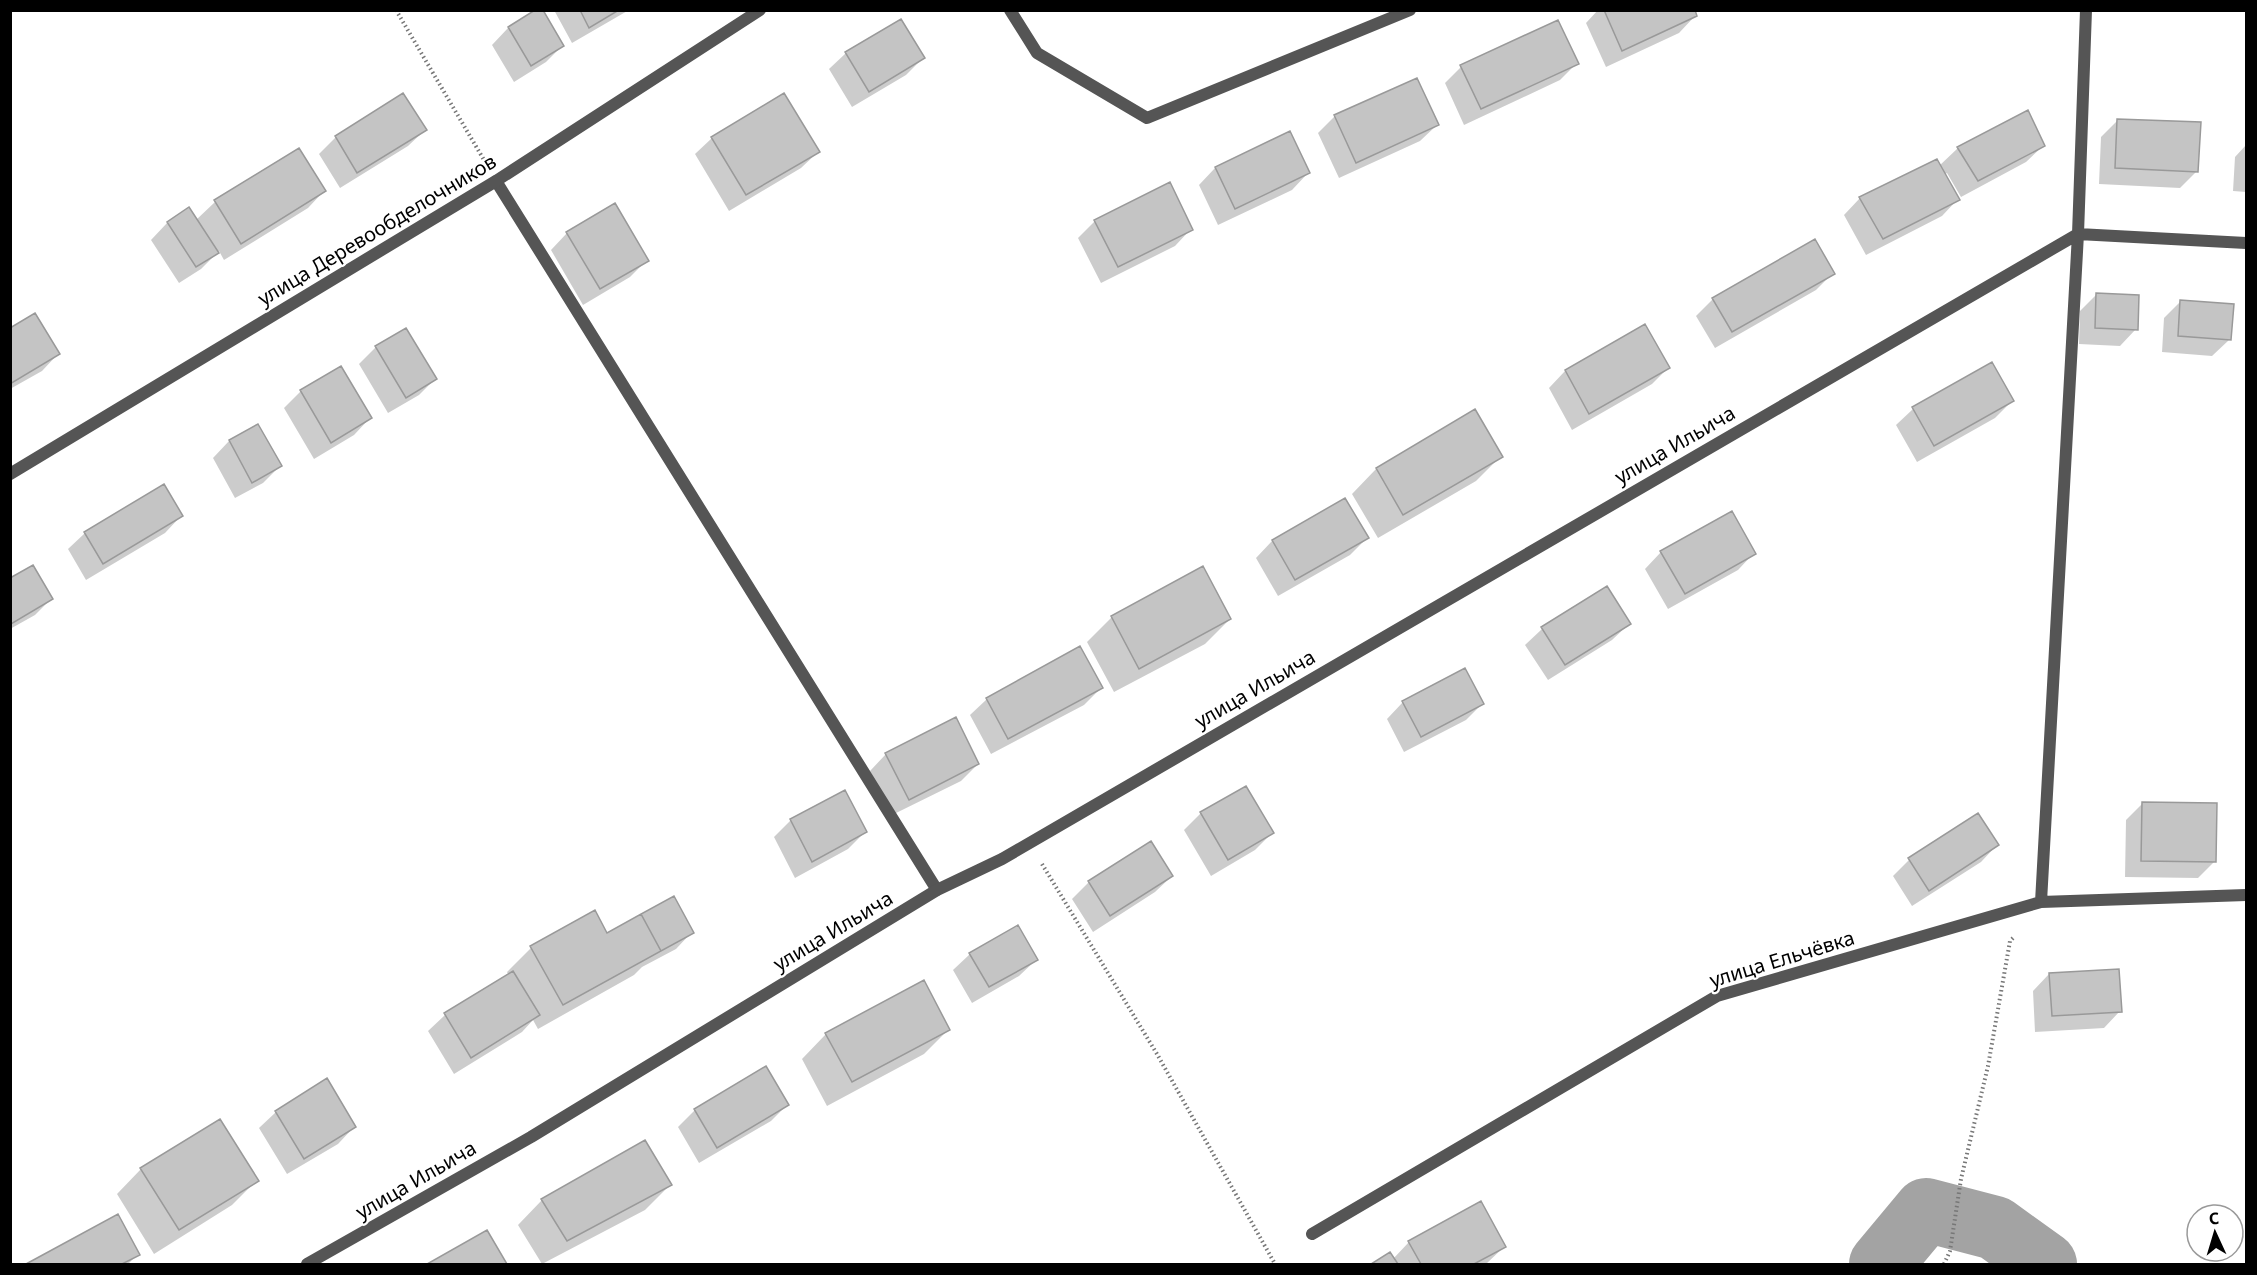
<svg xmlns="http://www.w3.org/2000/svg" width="2257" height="1275" font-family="'Noto Sans',sans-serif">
<rect width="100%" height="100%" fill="#fff"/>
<!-- shadow -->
<path fill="#0003" d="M538,10L562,46L546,62L514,82L492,45L508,28Z
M554,10H629L572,43Z
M1598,10H1693L1695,16L1679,33L1606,67L1586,23Z
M846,53L923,58L906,75L852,107L829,69Z
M1577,63L1560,80L1464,125L1445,83L1461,67Z
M403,95L425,130L408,146L340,188L319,154L336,137Z
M1335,116L1437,125L1420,141L1339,178L1318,133Z
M2118,120L2197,171L2180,188L2099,184L2101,137Z
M712,138L818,152L801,168L729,211L695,154Z
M2246,145V192L2233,191L2235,157Z
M2043,146L2026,162L1961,197L1947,173L1944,175L1958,199L1942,216L1866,255L1844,215L1860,198L1939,166L1958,148Z
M1215,168L1308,173L1292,190L1218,225L1199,185Z
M324,191L308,208L224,260L219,251L201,269L179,283L151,240L167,223L189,209L196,220L215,202Z
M1095,221L1191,229L1175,246L1101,283L1078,238Z
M567,233L647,260L630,277L583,305L551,250Z
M1833,273L1816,290L1715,348L1696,316L1713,299Z
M2097,294L2136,329L2120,346L2079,344L2080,311Z
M2181,301L2229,340L2212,356L2162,352L2164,318Z
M1645,327L1668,368L1652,384L1572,430L1549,388L1565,371Z
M10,330L58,354L42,371L10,389Z
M405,330L435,379L419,395L388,413L359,364L376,347Z
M340,368L370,418L354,435L314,459L284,408L301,391Z
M2012,401L1995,418L1917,462L1896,425L1913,409Z
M1475,412L1501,456L1476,481L1378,538L1352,494L1376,469Z
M258,426L280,466L263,483L235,498L213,458L229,441Z
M1345,500L1367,538L1350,555L1278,596L1256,558L1272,541Z
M181,516L165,533L86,580L68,549L85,533Z
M1661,552L1754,553L1738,570L1668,609L1645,569Z
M10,580L51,599L35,615L10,629Z
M1606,588L1629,624L1612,640L1548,680L1525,645L1542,629Z
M1112,617L1230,619L1205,644L1114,692L1087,642Z
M1101,688L1084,705L991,754L970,715L987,699Z
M1403,702L1482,704L1466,720L1404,752L1387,719Z
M886,754L978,764L961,781L892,815L870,771Z
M845,792L865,832L848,849L795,878L774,837L791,820Z
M2143,803L2214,862L2198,878L2125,877L2126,820Z
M1201,813L1272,833L1255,850L1211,876L1184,830Z
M1997,845L1981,862L1912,906L1893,876L1909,860Z
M1172,876L1155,892L1093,932L1072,899L1089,882Z
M692,932L676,949L642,967L634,975L538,1029L533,1020L522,1032L454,1074L428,1031L445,1015L509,976L507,972L531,948L606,935Z
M970,954L1036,960L1019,976L972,1003L953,970Z
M2049,974L2120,1011L2104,1028L2035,1032L2033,991Z
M948,1030L924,1054L827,1106L802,1059L826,1034Z
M766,1068L788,1104L771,1121L699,1163L678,1127L695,1110Z
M276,1112L354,1127L338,1144L287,1174L259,1128Z
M141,1169L257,1180L232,1205L154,1254L117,1194Z
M670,1185L645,1210L542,1264L518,1225L542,1200Z
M117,1216L138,1254L128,1264H29Z
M487,1232L505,1264H430Z
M1409,1242L1504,1247L1486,1264H1374L1390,1255L1393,1259Z"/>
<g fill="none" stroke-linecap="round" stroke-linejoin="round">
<!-- river -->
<path stroke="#a3a3a3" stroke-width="64" d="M1881,1264L1926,1210L1995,1228L2045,1264"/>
</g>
<!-- building -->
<path fill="#c4c4c4" stroke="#999" stroke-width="1.5" d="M535,10H543L564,46L531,66L508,27Z
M580,10H619L589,28Z
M1604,10H1695L1697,16L1622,51Z
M901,19L925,58L869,92L845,52Z
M1558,20L1579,64L1481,109L1460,65Z
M1417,78L1439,125L1356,163L1334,115Z
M403,93L427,130L357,173L335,136Z
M784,93L820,152L746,195L711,137Z
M2028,110L2045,146L1978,181L1957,147Z
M2117,119L2201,122L2198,172L2115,168Z
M1290,131L1310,173L1235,209L1215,167Z
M299,148L326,191L241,244L214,200Z
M1937,159L1960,200L1883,239L1859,197Z
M1170,182L1193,230L1118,267L1094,220Z
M615,203L649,261L600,289L566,232Z
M189,207L219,253L196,267L167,222Z
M1815,239L1835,274L1732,332L1712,298Z
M2096,293L2139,295L2138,330L2095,328Z
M2180,300L2234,304L2231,340L2178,336Z
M35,313L60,354L10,384V328Z
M1645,324L1670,368L1589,414L1565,370Z
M406,328L437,379L406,398L375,346Z
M1992,362L2014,401L1934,446L1912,407Z
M341,366L372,418L331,443L300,390Z
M1475,409L1503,457L1403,515L1376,468Z
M258,424L282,466L252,483L229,440Z
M164,484L183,516L103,564L84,532Z
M1345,498L1369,538L1295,580L1272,540Z
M1732,511L1756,554L1685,594L1660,551Z
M33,565L53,599L11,624L10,578Z
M1203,566L1231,619L1139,669L1111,616Z
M1607,586L1631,624L1565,665L1541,627Z
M1080,646L1103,688L1008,739L986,698Z
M1465,668L1484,704L1421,737L1402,701Z
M956,717L979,764L909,800L885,753Z
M1246,786L1274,833L1228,860L1200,812Z
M845,790L867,832L812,862L790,819Z
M2142,802L2217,803L2216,862L2141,861Z
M1978,813L1999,845L1929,891L1908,858Z
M1151,841L1173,876L1110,916L1088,881Z
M674,896L694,933L661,951L641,914Z
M595,910L607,933L641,914L661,951L563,1005L530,946Z
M1018,925L1038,960L989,987L969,953Z
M2119,969L2122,1012L2052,1016L2049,973Z
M513,971L540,1015L471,1058L444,1013Z
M924,980L950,1030L852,1082L825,1033Z
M766,1066L789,1105L717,1148L694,1109Z
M327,1078L356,1127L304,1159L275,1111Z
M220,1119L259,1181L179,1230L140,1168Z
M645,1140L672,1185L567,1241L541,1199Z
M1481,1201L1506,1247L1474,1264H1421L1408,1241Z
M118,1214L140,1255L122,1264H26Z
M487,1230L507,1264H427Z
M1390,1252L1398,1264H1371Z"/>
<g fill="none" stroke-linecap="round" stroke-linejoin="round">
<!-- path -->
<path stroke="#777" stroke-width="4" stroke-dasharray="1.5 3" stroke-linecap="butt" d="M396,10L484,160
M1042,864L1157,1054L1275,1264
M1944,1264L1950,1251L1961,1179L1988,1066L2010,941L2013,938"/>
<!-- lane -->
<path stroke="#555" stroke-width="12" d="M496,181L937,890"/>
<!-- street -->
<path stroke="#555" stroke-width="12" d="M1010,10L1037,53L1147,118L1410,10
M10,474L496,181L760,10
M2041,902L2078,234L2086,10
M1312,1234L1717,996L2041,902L2246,895
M307,1264L531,1137L937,890L1002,859L2078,234L2246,243"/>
</g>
<g text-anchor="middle" stroke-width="4.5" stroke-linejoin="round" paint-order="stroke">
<!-- street labels -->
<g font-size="20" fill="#000" stroke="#fff">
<text transform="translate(377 230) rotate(-31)" y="7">улица Деревообделочников</text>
<text transform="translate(1675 445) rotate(-30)" y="7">улица Ильича</text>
<text transform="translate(1255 689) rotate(-30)" y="7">улица Ильича</text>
<text transform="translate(833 931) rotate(-31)" y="7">улица Ильича</text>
<text transform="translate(1782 959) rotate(-17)" y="7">улица Ельчёвка</text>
<text transform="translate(416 1180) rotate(-30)" y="7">улица Ильича</text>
</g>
</g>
<!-- border -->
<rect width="2257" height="1275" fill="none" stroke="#000000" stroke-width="24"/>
<!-- north arrow -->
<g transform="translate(2215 1233) rotate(356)"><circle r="28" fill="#ffffff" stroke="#999999" stroke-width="1.5"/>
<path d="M0-4.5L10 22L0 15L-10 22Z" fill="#000000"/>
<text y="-9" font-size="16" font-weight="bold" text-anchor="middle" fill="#000000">С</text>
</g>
</svg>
